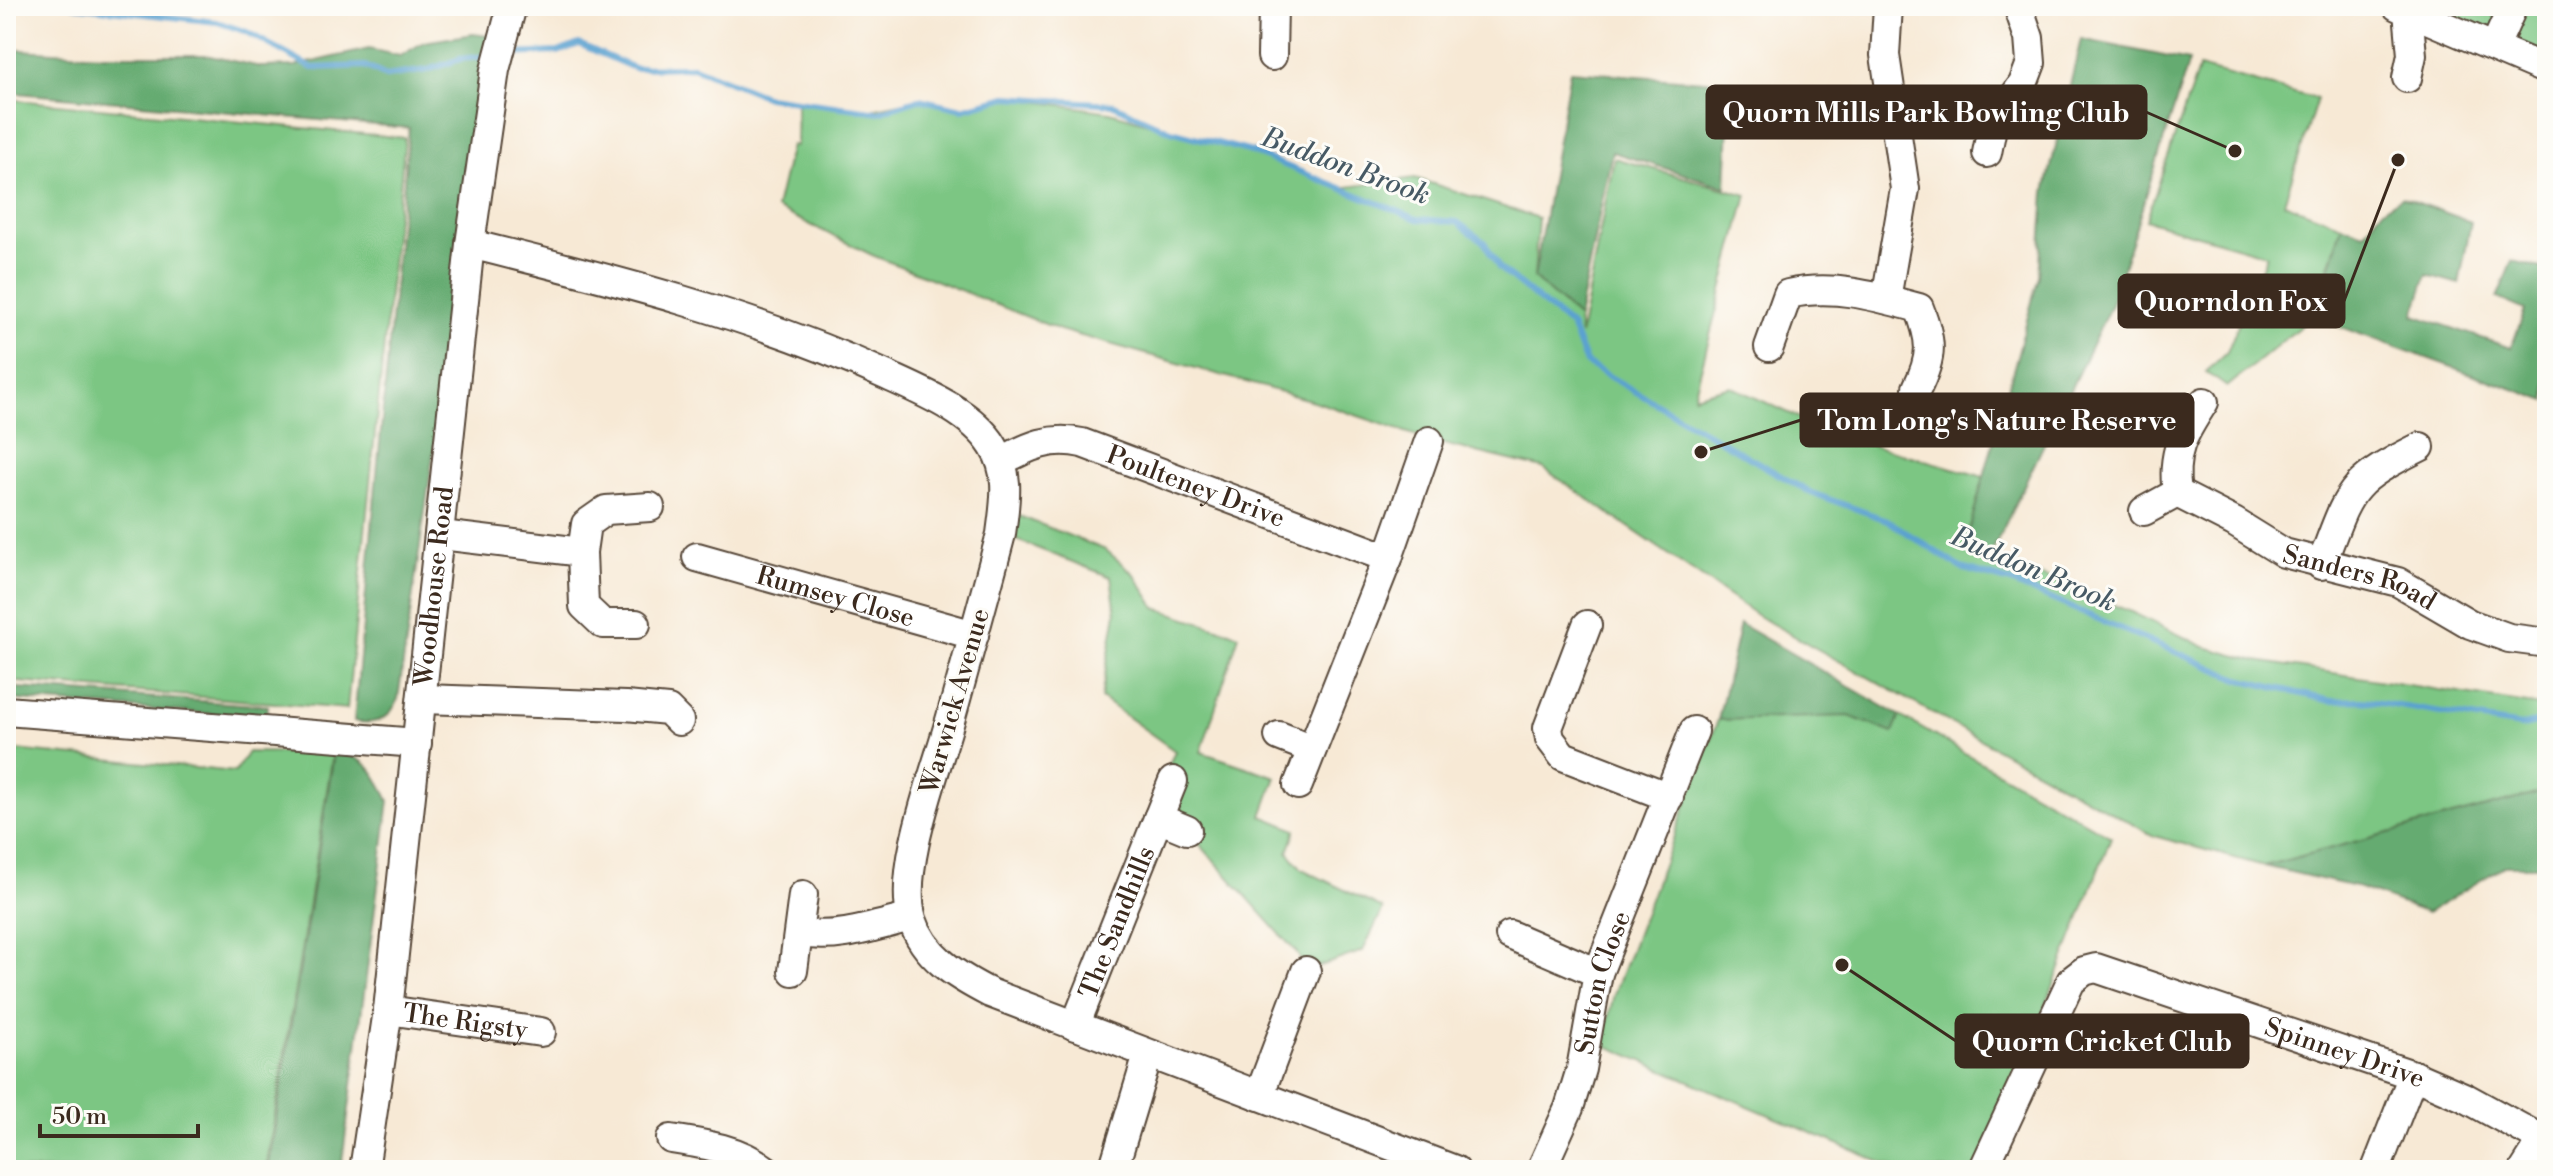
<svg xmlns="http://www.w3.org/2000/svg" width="2553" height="1176" font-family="'Libre Bodoni',serif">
<rect width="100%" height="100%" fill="#fdfcf7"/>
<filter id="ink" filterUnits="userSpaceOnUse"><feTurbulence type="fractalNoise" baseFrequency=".0125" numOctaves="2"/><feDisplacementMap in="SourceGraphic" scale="16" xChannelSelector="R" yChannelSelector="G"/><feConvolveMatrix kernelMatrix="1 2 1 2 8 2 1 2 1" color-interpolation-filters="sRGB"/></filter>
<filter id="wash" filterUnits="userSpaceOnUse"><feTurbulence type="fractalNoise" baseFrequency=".006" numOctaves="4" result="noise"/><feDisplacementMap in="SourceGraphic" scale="32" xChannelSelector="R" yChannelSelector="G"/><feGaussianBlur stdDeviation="1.8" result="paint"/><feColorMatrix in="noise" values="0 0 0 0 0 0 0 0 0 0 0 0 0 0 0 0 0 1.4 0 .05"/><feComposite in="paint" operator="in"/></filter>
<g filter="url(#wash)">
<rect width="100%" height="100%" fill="#f7e9d5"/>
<!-- green -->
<path fill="#7cc683" stroke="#5c7850" stroke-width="2" d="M2466,6H2547V61L2447,12Z
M2199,67L2317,99L2284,203L2342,225L2314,315L2227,387L2206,372L2227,352L2267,255L2146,220Z
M1007,97L1110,112L1261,156L1339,188L1415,178L1538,218L1534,278L1578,318L1580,335L1614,158L1747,195L1694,396L1730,386L1837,435L1984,477L1965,545L2131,612L2205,647L2257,661L2547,707V791L2264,866L2154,836L1758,616L1543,468L1435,442L1317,402L1060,330L872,255L776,208L791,145L796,146L797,101L867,110L919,99L962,109Z
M6,99L405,138L347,709L6,681Z
M1004,510L1106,550L1134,574L1156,608L1239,635L1201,752L1276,777L1262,816L1296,830L1288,852L1302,869L1383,909L1363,951L1306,971L1297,953L1187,830L1158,818L1164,777L1175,751L1101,698L1116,613L1111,577L1001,534Z
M1797,716H1900L2111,837L1982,1170H1899L1602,1044L1614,994L1718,720Z
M6,749L235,772L248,752L333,753L266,1170H6Z"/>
<!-- forest -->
<path fill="#65ab71" stroke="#506a48" stroke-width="2" d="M473,34L497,37L489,64L398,699C391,719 374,726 354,721L409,128L6,92V49L102,55H205L261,67L295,66L369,49L400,56L424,42Z
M2081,39L2189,61L2111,305L1991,554L1965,545L2039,276L2045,192Z
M1570,71L1731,83L1726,187L1612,152L1578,318L1534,278Z
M2402,197L2471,222L2459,284L2427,275L2414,315L2511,348L2525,310L2497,298L2512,261L2546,269L2547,401L2315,318L2342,225L2364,233L2383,209Z
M1740,624L1900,716L1893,733L1849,716L1718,720Z
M6,687L268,706L267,718L6,699Z
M334,753C367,755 376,773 389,801L341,1170H268Z
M2547,791V866H2504L2427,913L2360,888L2264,866Z"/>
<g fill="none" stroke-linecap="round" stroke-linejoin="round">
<!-- stream -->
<path stroke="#5aa1d0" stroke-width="6" d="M74,6L217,22L247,32L312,68L365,66L386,76L428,70L460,59L489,56
M508,54L558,52L579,44L634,68L694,67L767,97L879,112L919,99L962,109L1007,97L1112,104L1171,131L1252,152L1417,219L1457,222L1484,242L1499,268L1571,326L1586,363L1809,492L1887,520L1961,568L2011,582L2239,679L2331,701L2362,700L2521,726L2547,721"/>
</g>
</g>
<g filter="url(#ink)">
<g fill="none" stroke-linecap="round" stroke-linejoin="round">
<!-- minor casing -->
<g stroke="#574739" stroke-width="32">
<g id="minor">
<path d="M2397,6L2547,70"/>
<path d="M2495,46L2513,6"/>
<path d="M1272,56L1273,6"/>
<path d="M2407,78L2412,55L2408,11"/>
<path d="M1987,153L1992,127L2023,84L2031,63L2029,38L2018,6"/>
<path d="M470,244C612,279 755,315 888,376C923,392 972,412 993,446C1011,474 1005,502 1001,534C985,595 968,656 951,717C937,769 897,868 912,919C924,957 957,976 990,993L1455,1170"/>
<path d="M1886,299L1905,189L1885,55L1888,6"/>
<path d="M1769,347L1788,294C1833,284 1875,296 1919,308C1932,341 1933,356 1917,388"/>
<path id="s1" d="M1002,461C1029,446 1051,436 1082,443L1388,558"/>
<path d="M2177,493C2171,453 2183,434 2204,402"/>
<path id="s2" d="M2144,511L2177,493L2234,522L2284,553L2398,582L2470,624L2509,638L2547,643"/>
<path d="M441,535L582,552"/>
<path id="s3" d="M697,557L974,635"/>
<path d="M2321,565C2350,491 2345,484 2420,447"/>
<path d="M636,624H603L584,606L582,552L586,524L606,510L650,507"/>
<path d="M1587,625L1548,728L1550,739L1563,756L1669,797"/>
<path d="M423,699L626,706L668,710L679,721"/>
<path d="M6,711L417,743"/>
<path d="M1279,736L1312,749"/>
<path d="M1298,785L1388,558L1429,441"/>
<path d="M1158,818L1187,830"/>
<path d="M801,933C838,940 875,926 911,917"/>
<path d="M1510,935L1598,973"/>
<path d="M793,971L803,895"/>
<path id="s4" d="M388,1010L541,1032"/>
<path id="s5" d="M1075,1026L1173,781"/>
<path d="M1259,1096L1306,971"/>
<path d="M671,1139C704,1144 739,1149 766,1170"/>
<path d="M2377,1167L2413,1075"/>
<path id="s6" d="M364,1170L388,1010L470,244L495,70L512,6"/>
<path d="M1113,1170L1148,1055"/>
<path id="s7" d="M1541,1170L1569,1108L1581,1069L1598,973L1694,731"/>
<path id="s8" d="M1983,1170L2071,981L2084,971L2096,968L2413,1075L2466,1098L2541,1139"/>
<path d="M2524,1170L2547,1134"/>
</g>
</g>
<!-- minor -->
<use href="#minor" stroke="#fff" stroke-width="28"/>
</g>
</g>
<g text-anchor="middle" stroke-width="6" stroke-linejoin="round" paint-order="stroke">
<!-- street labels -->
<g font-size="26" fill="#3b2a1e" stroke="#fdfcf7">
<text dy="9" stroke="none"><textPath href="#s1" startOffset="206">Poulteney Drive</textPath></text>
<text dy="9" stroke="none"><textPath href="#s2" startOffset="240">Sanders Road</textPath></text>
<text dy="9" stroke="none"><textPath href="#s6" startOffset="588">Woodhouse Road</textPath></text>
<text dy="9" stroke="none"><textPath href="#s3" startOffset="144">Rumsey Close</textPath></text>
<text transform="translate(954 701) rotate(-74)" y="9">Warwick Avenue</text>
<text dy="9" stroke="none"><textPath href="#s5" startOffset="112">The Sandhills</textPath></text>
<text dy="9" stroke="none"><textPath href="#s7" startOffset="198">Sutton Close</textPath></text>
<text dy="9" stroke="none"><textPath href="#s4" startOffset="78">The Rigsty</textPath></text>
<text dy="9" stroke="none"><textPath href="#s8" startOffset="500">Spinney Drive</textPath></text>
</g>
<!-- water labels -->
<g font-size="28" font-style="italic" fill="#475a65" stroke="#fdfcf7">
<text transform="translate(1346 165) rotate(20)" y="10">Buddon Brook</text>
<text transform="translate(2034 568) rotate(23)" y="10">Buddon Brook</text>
</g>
</g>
<!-- callouts -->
<path fill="none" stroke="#3b2a1e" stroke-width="3" d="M2235 151L2146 112M2398 160L2344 301M1701 452L1801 420M1842 965L1956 1041"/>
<g fill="#3b2a1e" stroke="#fdfcf7" stroke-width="3">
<circle cx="2235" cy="151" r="8"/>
<circle cx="2398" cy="160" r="8"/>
<circle cx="1701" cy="452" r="8"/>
<circle cx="1842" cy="965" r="8"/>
</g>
<g fill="#3b2a1e" stroke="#3b2a1e" stroke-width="3">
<rect x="1707" y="86" width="439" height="52" rx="8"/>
<rect x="2119" y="275" width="225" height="52" rx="8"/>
<rect x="1801" y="394" width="392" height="52" rx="8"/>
<rect x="1956" y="1015" width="292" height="52" rx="8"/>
</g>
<g font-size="28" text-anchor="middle" font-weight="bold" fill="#fff">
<text x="1926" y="122">Quorn Mills Park Bowling Club</text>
<text x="2231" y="311">Quorndon Fox</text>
<text x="1997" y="430">Tom Long's Nature Reserve</text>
<text x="2102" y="1051">Quorn Cricket Club</text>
</g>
<!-- margin -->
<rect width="2553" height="1176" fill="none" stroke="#fdfcf7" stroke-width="32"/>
<!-- scale -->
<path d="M40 1124v12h158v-12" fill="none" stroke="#3b2a1e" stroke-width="4"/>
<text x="52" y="1124" font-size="24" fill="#3b2a1e" stroke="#fdfcf7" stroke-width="6" paint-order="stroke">50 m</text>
</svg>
